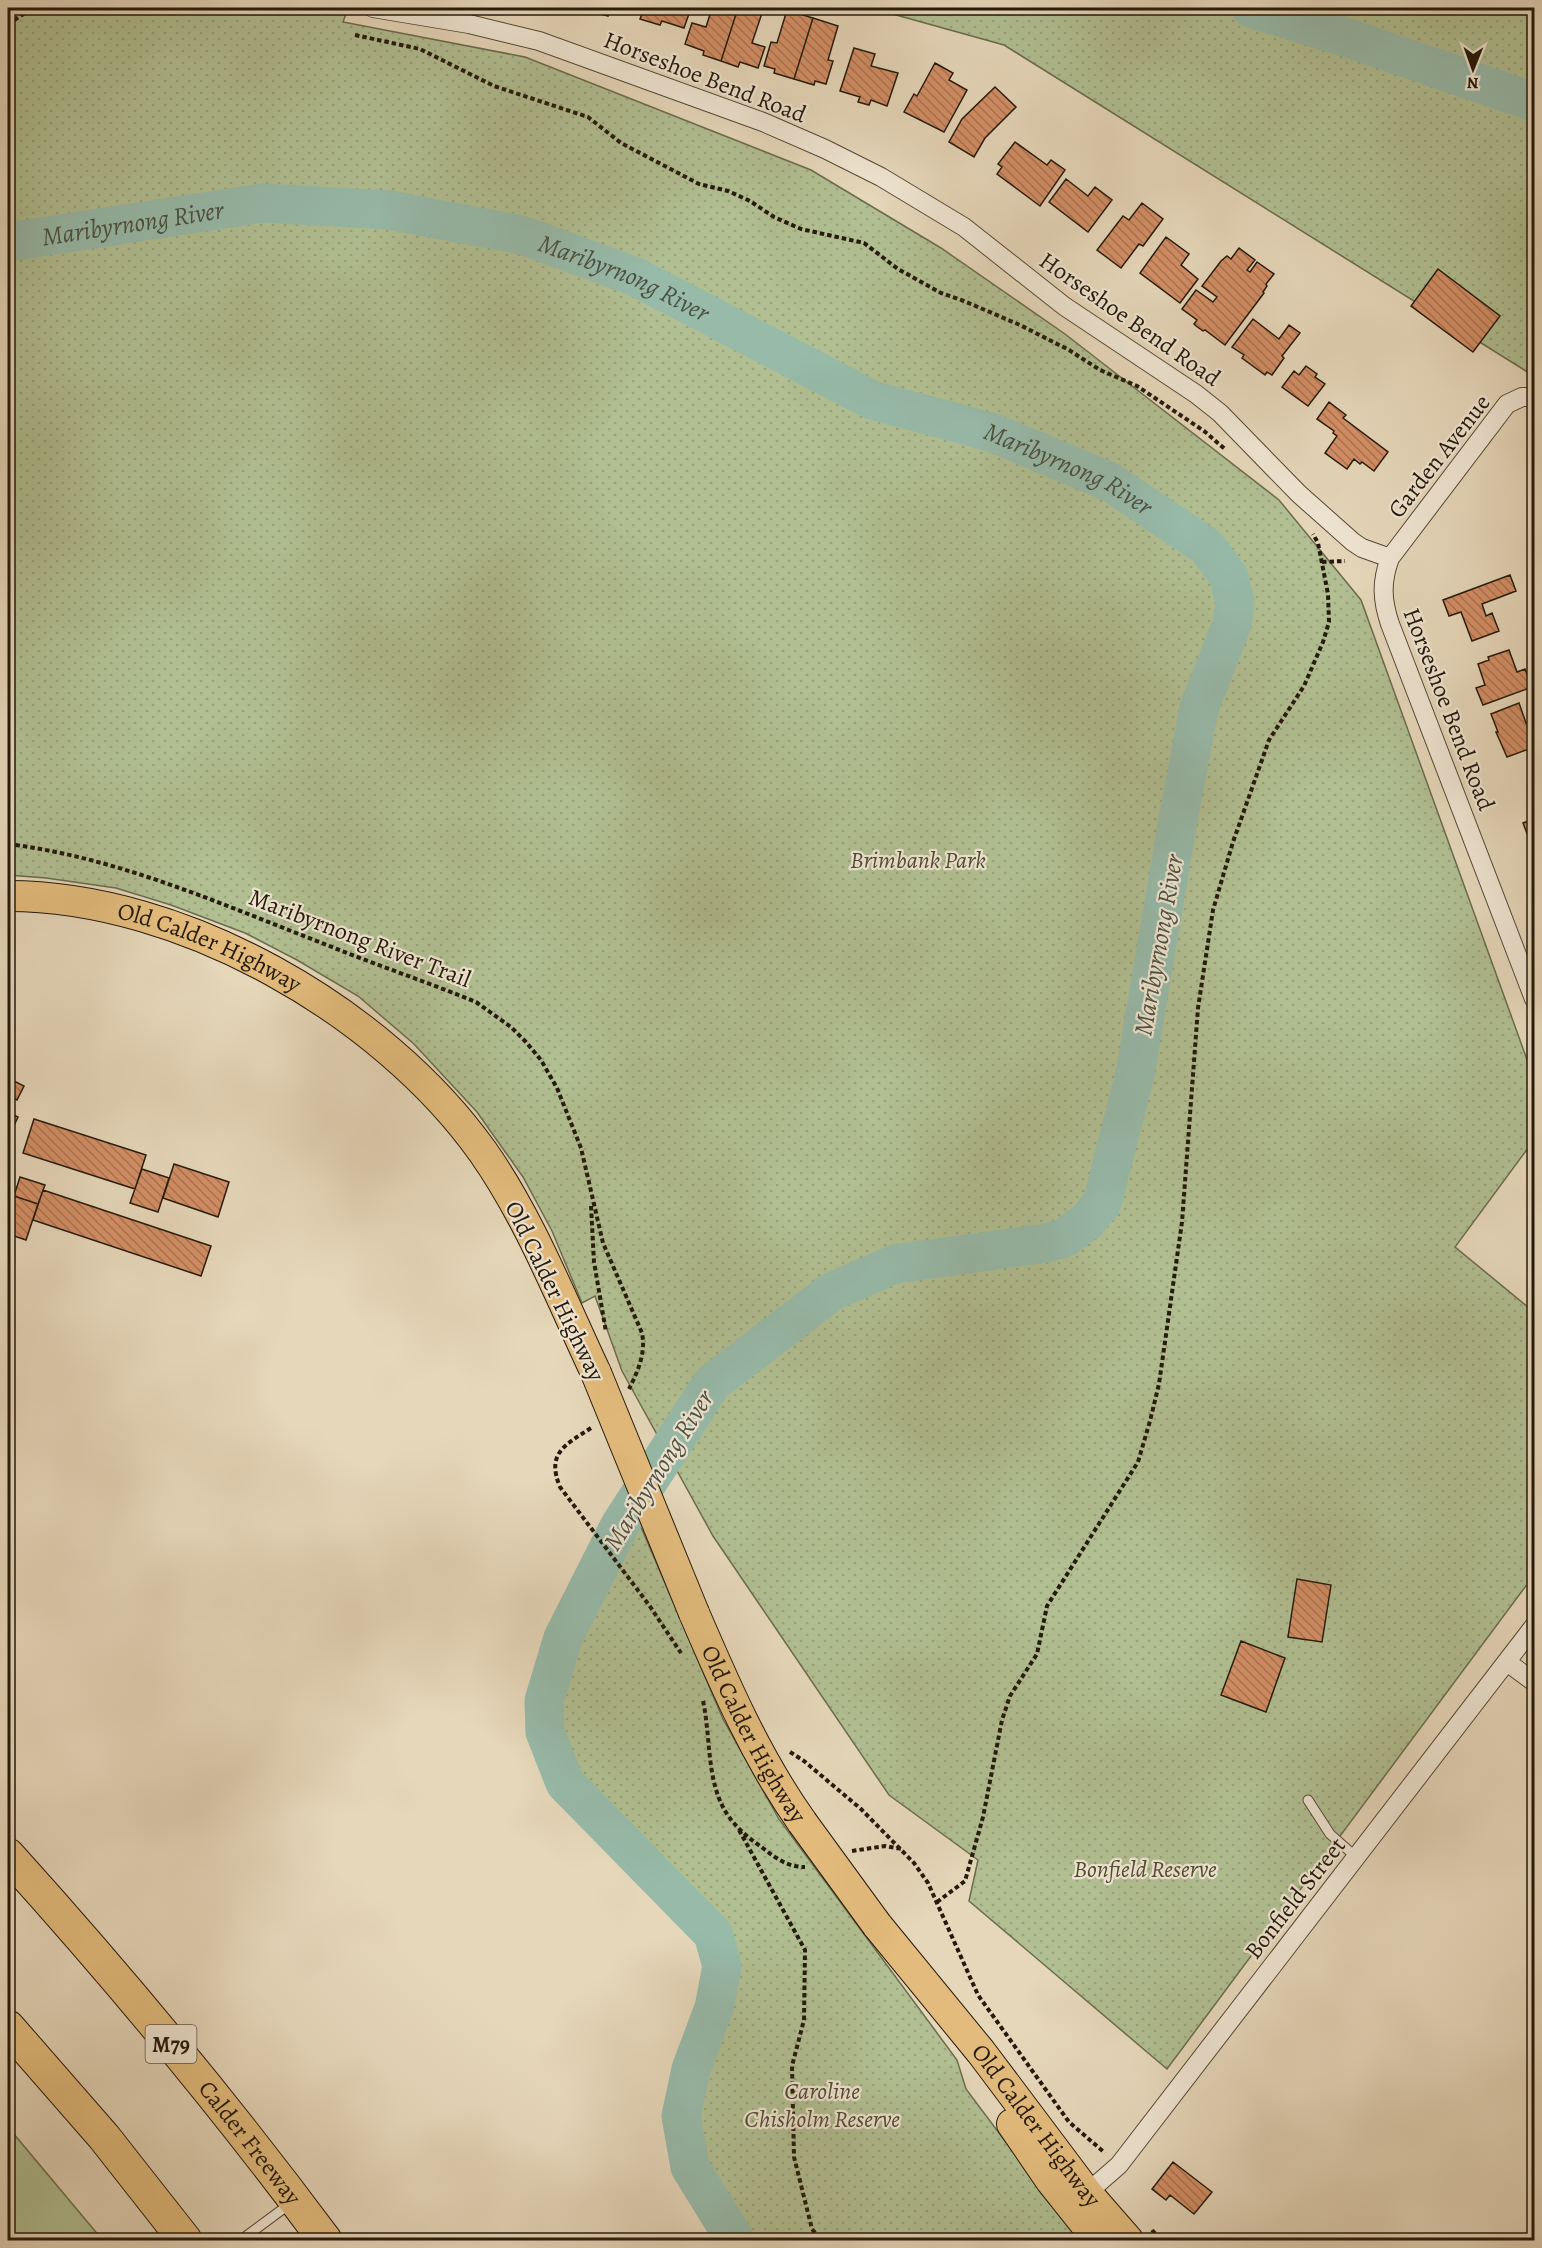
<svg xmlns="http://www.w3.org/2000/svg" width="1542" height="2248" font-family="Alegreya,serif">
<defs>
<pattern id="park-dots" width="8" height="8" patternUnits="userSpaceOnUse" patternTransform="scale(1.5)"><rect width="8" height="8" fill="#b1bf92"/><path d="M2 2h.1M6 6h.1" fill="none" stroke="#98a47d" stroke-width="1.8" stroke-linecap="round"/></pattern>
<pattern id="building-back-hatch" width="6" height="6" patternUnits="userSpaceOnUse" patternTransform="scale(1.5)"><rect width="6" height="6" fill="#d48f66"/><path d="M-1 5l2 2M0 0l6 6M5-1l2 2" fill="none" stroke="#ac7452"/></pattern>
</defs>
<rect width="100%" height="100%" fill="#e6d7ba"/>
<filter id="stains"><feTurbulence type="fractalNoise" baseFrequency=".00333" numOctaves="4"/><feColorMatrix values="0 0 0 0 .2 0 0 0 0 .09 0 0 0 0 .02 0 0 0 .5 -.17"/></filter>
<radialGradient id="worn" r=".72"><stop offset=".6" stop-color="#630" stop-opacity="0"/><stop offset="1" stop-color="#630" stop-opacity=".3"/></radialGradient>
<!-- grass -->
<path fill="#b1bf92" stroke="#6a6c4e" stroke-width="1.5" d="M8,2127L100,2237L104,2240H8Z"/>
<!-- park -->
<path fill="url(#park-dots)" stroke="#6a6c4e" stroke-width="1.5" d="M8,8H348L343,22L525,57L811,170L941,248L1065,334L1279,500L1361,600L1534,1079V1140L1455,1247L1534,1312V1575L1167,2069L969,1901L978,1860L889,1795L713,1536L622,1371L595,1296L582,1303L552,1231L523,1177L477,1112L414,1044L358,996L297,960L245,933L171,905L116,888L46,878L8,875Z
M871,8H1534V376L1004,45Z
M632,1506L723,1719L779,1819L957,2060L966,2089L1079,2240H735L690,2167L681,2116L691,2069L714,2008L722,1966L713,1935L565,1783L545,1732L544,1701L563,1638L620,1525Z"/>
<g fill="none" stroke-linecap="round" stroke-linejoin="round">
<!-- river -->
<g stroke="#97baa9" stroke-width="39">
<path d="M1251,8L1348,38L1534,102"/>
<path id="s1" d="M8,242L263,203L389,210L522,235L636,277L872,400L994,433L1110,482L1207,547L1229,577L1235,603L1232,624L1199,708L1178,820L1135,1074L1102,1203L1087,1221L1064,1238L1046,1243L895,1264L831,1292L712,1383L620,1525L563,1638L544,1701L545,1732L565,1783L713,1934L722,1966L714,2008L691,2069L681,2116L690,2167L735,2240"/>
</g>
</g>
<!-- building -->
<path fill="url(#building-back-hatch)" stroke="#24190b" stroke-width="1.5" d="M581,8H610L608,16Z
M628,8H691L684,28L662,21L660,25L640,19L642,14L627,9Z
M712,8H728L737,11L721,61L703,55L704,51L685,44L692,23L706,27Z
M748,9L762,13L752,43L765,47L758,68L740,62L738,67L721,61L737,11L747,14Z
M787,10L813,18L794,79L774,73L775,69L764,66L771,42L777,43Z
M813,18L838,26L828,60L833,61L826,84L815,81L814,85L794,79Z
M854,48L875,54L871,66L898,73L887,106L871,100L869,105L858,102L860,97L840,91Z
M935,63L953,73L949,80L967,90L944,132L904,112L914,94L917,96Z
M995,87L1016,107L985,138L974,157L949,142L962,119Z
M1015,142L1047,165L1051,160L1065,170L1040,206L997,174L1002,167L998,164Z
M1066,179L1088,196L1095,187L1112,200L1088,232L1049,202Z
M1142,203L1163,219L1143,246L1139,244L1121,268L1097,250L1123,216L1129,220Z
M1166,237L1189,254L1181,265L1198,279L1180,303L1140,273Z
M1239,248L1255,260L1247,270L1250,272L1257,262L1274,274L1266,284L1267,286L1263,292L1264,293L1225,345L1205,330L1203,331L1196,326L1194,324L1197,320L1182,309L1196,290L1213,302L1217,297L1202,286L1221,261L1227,256L1231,259Z
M1438,269L1500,316L1473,352L1411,306Z
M1253,319L1279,339L1289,325L1300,333L1282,356L1284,358L1272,375L1267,372L1265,375L1242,358L1244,355L1232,347Z
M1306,366L1317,374L1315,377L1325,384L1308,406L1282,387L1294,371L1299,375Z
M1329,402L1346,415L1343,418L1388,452L1374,471L1362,462L1360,464L1354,459L1347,469L1325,453L1337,436L1333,433L1334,431L1317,419Z
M1534,458V471L1528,465Z
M1510,575L1516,591L1482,604L1486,616L1492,613L1499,631L1472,641L1461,612L1449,616L1443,600Z
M1509,650L1517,672L1525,669L1532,687L1483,705L1476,688L1485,685L1478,664L1489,660L1488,657Z
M1519,703L1526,723L1530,722L1534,732V747L1507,757L1496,732H1498L1491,714Z
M1534,819V852L1523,823Z
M8,1078L24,1086L17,1100L8,1095Z
M8,1112L18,1117L8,1138Z
M34,1119L146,1155L135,1189L23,1153Z
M174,1164L229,1182L218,1217L163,1198Z
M142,1169L169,1178L158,1212L130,1203Z
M20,1177L45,1185L38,1204L14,1196Z
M43,1190L211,1246L201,1276L33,1220Z
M8,1194L38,1204L26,1240L8,1234Z
M1297,1579L1331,1585L1322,1642L1288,1637Z
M1241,1641L1285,1658L1266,1712L1221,1695Z
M1173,2162L1212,2192L1194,2214L1170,2195L1166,2200L1152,2189Z"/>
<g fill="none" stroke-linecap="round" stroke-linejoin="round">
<!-- lane casing -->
<g stroke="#544837" stroke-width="11">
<path id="lane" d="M1308,1800L1330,1834L1356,1857
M241,2240L291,2203"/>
</g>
<!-- street casing -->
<g stroke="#544837" stroke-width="20">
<path id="street" d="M373,8L469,24L539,41L763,122L825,149L881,177L964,227L1064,306L1196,394L1220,413L1299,494L1353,542L1362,548L1390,558
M1534,397H1522L1507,404L1390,558C1381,582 1382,600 1390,624L1534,999
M1507,1662L1534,1682
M1087,2193L1119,2165L1534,1626"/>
</g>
<!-- primary casing -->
<g stroke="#24190b" stroke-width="32">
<g id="primary">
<path id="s2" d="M8,896C182,896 383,1011 483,1152C530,1219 561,1299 596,1373"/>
<path id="s3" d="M694,1613C725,1685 756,1757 802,1822"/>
<path id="s4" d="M877,1925L981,2052L1087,2193L1128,2240"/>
<path d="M1012,2124L1051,2181L1098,2240"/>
</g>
</g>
<!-- highway casing -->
<g stroke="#24190b" stroke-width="35">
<g id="highway">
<path id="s5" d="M8,1855C120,1979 226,2107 325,2240"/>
<path d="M8,2027L104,2137L185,2240"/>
</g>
</g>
<!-- path -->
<path stroke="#24190b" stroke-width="4" stroke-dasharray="4.5 3" stroke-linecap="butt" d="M8,24L33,8
M355,35L420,49L494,86L588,117L621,143L699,184L728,191L750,201L774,217L801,229L864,243L898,269L941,293L964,301L1020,325L1069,350L1100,370L1137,386L1204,431L1226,450
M1322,562L1345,561
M8,844C120,858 223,905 327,945C376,965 427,982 476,1002L511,1027L526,1042L541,1060L557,1088L581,1148L603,1243L642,1333C646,1353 638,1371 629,1389
M591,1206L594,1262L606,1332
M591,1428C565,1445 546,1453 560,1487L649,1605L681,1653
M703,1701C711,1737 706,1782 727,1814C736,1828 750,1839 764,1849C777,1859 788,1867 805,1867
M790,1752L804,1761L861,1809L914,1863L928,1883L978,1995L1069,2122L1105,2153
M739,1830L805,1950L804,2020L792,2066L794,2157L812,2229L821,2240
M852,1851L885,1846L902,1849
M937,1902L965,1881L983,1817L1002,1720L1010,1696L1037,1654L1047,1606L1138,1462L1150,1421L1159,1384L1182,1222L1198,1008L1213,910L1233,842L1269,740L1304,686L1323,642L1329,622L1328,594L1318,543L1313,534
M1152,2230L1161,2240"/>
<!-- lane -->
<use href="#lane" stroke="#efe5d2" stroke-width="9"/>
<!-- street -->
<use href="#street" stroke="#efe5d2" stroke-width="18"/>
<!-- primary -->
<use href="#primary" stroke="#e3bc7d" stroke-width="30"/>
<!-- highway -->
<use href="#highway" stroke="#e3bc7d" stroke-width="33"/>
<!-- primary-bridge casing -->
<g stroke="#24190b" stroke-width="32" stroke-linecap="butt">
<path id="primary-bridge" d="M596,1373L694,1613
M802,1822L877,1925"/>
</g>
<!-- primary-bridge -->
<use href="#primary-bridge" stroke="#e3bc7d" stroke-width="30"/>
</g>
<g text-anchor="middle" stroke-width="4.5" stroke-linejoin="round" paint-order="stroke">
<!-- shield labels -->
<rect fill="#efe5d2" stroke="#615647" stroke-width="1.5" x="145.5" y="2025" width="51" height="38" rx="4.5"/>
<g font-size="22" font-weight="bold" fill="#24190b">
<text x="171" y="2052">M79</text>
</g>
<!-- street labels -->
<g font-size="24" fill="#24190b" stroke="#efe5d2">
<text transform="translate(705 77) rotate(21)" y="8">Horseshoe Bend Road</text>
<text transform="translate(1130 319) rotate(35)" y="8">Horseshoe Bend Road</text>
<text transform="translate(1439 456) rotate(-52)" y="8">Garden Avenue</text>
<text transform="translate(1449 709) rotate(69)" y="8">Horseshoe Bend Road</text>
<text transform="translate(360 938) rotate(21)" y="8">Maribyrnong River Trail</text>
<text dy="8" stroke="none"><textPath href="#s2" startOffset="210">Old Calder Highway</textPath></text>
<text transform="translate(555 1291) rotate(64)" y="8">Old Calder Highway</text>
<text dy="8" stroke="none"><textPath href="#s3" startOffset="135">Old Calder Highway</textPath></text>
<text transform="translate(1295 1898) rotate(-52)" y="8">Bonfield Street</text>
<text dy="8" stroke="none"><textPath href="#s4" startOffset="256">Old Calder Highway</textPath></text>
<text dy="8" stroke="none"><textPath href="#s5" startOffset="376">Calder Freeway</textPath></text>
</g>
<!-- park labels -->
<g font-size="24" font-style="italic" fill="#4e4b34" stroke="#efe5d2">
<text x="918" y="868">Brimbank Park</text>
<text x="1145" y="1877">Bonfield Reserve</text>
<text x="822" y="2099">Caroline<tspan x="822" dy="28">Chisholm Reserve</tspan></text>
</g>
<!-- water labels -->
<g font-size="26" font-style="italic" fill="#4c5142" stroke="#efe5d2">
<text dy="9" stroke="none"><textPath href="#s1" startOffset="126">Maribyrnong River</textPath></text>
<text dy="9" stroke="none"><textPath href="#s1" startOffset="630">Maribyrnong River</textPath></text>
<text dy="9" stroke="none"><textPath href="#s1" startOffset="1116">Maribyrnong River</textPath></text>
<text transform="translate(1158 945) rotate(-80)" y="9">Maribyrnong River</text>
<text transform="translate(658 1470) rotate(-58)" y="9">Maribyrnong River</text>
</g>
</g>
<!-- margin -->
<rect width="1542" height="2248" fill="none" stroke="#e6d7ba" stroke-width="30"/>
<rect x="9" y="9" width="1524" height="2230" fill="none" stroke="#24190b" stroke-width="3"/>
<rect x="15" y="15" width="1512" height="2218" fill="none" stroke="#24190b" stroke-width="1.5"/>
<!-- north arrow -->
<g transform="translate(1473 69) rotate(181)" stroke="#efe5d2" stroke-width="4.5" paint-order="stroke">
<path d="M0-4.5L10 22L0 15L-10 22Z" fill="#24190b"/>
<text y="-9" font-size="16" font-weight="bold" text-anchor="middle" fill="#24190b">N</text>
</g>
<rect width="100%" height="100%" filter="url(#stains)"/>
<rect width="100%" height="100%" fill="url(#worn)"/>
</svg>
